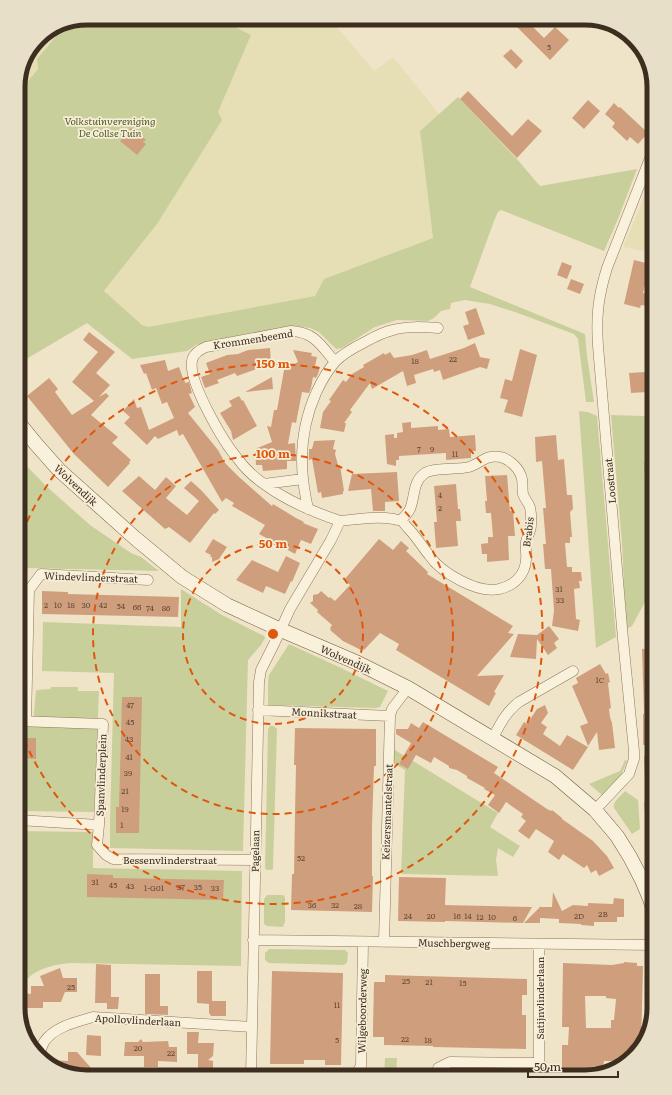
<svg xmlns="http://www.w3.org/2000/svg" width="672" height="1095" font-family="Literata,serif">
<rect width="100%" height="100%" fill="#f0e4c8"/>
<!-- farmland -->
<path fill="#e6deb5" d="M332,21L374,71L393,57L439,114L420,131L433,238L324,279L315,296L148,327L142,325L104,292L157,224L174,197L194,165L218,112L251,35L224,22Z
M61,23H67L37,59L38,69L18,93V83L38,38Z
M654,168V253L623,247L639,210Z"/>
<!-- green -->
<path fill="#c9cf9b" d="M225,22L251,35L218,112L222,120L194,165L157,224L104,291L142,325L148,327L315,296L324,279L433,238L420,131L458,97L516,158L540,186L637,169L618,219L604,251L501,210L498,212L494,221L470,287L585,334L587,356L594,402H586L578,339L574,334L515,312L490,304L465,300L451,303L450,309L441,311L434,318L428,321L397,320L375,327L342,348L336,349L319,332L310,328L296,326L281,327L210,341L196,345L187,351L132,359L87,323L18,364V93L38,69L37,59L67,23Z
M579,411L588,412L597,416L616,637L596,648Z
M611,415L644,416L654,425V580L649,583L648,595L645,602L632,626L626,629L622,543Z
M18,457L46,486L90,525L131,553L141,557L159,571L24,568L23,702H18Z
M181,589L222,615L264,636L265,638L261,645L248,660L243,851L110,848V821L114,673L42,671L43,622L181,627Z
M289,644L339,667L388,691L380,707L376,708L268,705V683L269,675Z
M51,687H78V691H99L94,812L18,811V724H33L36,691L37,690L50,689Z
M270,726H274L277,729L273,869L271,870H267L265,868L268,729Z
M390,747L498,813L490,827L520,846L513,857L498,848L496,860L498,876L401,874L405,770L390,761Z
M625,760L627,761L623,771L619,778L602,795L589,784L620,771Z
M625,791L638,800L640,829L632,834L614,808C612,802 621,796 625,791Z
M18,831L93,832V868L242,871L241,966L70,963C58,964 44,967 33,974C28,978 23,982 18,986Z
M267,895H283L285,897V922L283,927L267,926L264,924V899Z
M269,949L345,950L348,953L347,963L343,965L269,963L265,960V953Z
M385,1058H397L396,1077H384Z"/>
<!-- building -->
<path fill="#cf9f7d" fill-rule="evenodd" d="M509,19H525L544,38L555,27L569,40L550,60Z
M511,49L523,61L516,69L503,56Z
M468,91L512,136L528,119L542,131L517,158L460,99Z
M588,100L600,111L584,129L572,118Z
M614,103L619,108L620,107L648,133L638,144L630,137L627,141L612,127L615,123L605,114Z
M131,128L146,140L143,142L146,144L137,155L120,141Z
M634,260L650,264L643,293L649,295L647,306L641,305L640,308L624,304Z
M562,262L572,266L567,279L557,275Z
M571,279L584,284L580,294L567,289Z
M476,308L485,334L468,340L463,326L469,324L465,312Z
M89,332L115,352L96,373L110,385L99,397L106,393L109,396L91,415L118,437L112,443L131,460L129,462L130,463L108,487L74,454L27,396L49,378L58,389L55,392L72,415L94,401L72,382L98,352L83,340Z
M475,343L480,357L490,359L487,369L480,367L443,380L440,370L434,372L433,369L414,375L416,383L407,386L403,371L372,389L370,383L350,410L352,412L344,423H346L344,432L320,428L323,412L331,401L329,400L343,380L346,382L352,374L364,367L363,365L384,353L385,355L390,352L394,358L412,355L427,350L430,359L464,348Z
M270,348L271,364L237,376L235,373L217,380L219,383L205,388L201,377L210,374L206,363L227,355L238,354L248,350Z
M520,349L537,355L522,417L504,412L508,400L500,398L505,379L512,381Z
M293,350L312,353L311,356L317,357L315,366L320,367L318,374L316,378L313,377L311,388L309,393L302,392L296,423L292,422L288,444L295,443L296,461H287V469L263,471L262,465H256L255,449L272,442L267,426L271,427L274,410H277L284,370L298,362Z
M165,360L168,371L179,367L184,381H185V383L189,382L192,393L189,394L195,407L188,413L218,450L225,463L239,477L272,506L273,504L296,518L304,522L303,523L318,529L311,544L301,540L295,554L259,534L265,525L232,506L234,503L226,498L222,502L183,434L179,436L177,430L158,439L155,436L147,445L124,423L130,417L123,411L134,399L137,408L141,407L149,430L174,418L167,402L162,404L156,388L152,390L146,373L144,374L140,365Z
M645,372L647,392L631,393L629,373Z
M272,377L273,389L245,392Z
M239,396L242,401L243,400L257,426L233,440L231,431L220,413L232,406L229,401Z
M411,422V428L438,426V430L449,429L450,437L475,435L476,451H471V458L446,460V453L399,456V460H396V466L387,464L385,435L394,434V438H397V433L403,432L402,423Z
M556,435L558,460L564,459L567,495H572L573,509L570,512L572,537H570V543H565L567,567H572V572H581L582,581H579L580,588L574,589L576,619L580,620L578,631L552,626L554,611L551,569H545L543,544H546L543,508H546L542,461L536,462L535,437Z
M335,440L333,449L336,450L335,454L338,465H340L344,491H343V494L322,498L321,492L318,493L312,459L309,460V449H312L314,441Z
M654,461V479L645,480L644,462Z
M397,472L399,501L385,502V511H373L371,489L348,491L352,474Z
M507,475L510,511H513L515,536H508L509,560L487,562V554H482L481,544L488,543V537H493L491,513H486L485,501H487L485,476Z
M139,476L155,490L166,477L176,486L166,498L167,499L187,515L199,501L184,488L191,481L201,490L219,510L215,514L214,513L190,543L169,527L165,529L122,491Z
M456,484L458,509H460L461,521H456L458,546L436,548L434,522H437L434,486Z
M213,539L227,547L219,559L212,562V557H210L211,555L205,552Z
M379,539L393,550L401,541L409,548L406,551L428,572L427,574L513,626L508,633L514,634L477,676L504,675L494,692L496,693L489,706L396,650L399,644L380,633L364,650L362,648L361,650L343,641L330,630L331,629L330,628L332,625L317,612L318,610L310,603L313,601V595L318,594L321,591L329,598L330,597L335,601L350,585L344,580Z
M286,556L300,563L292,582L291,581L285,594L266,586L263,593L236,580L252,560L278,572Z
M42,591L68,592V594L179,597L178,617L42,614Z
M549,626L559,639L554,643L557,648L548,655L537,639L536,659L510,657L518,634L537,635Z
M654,648V744L643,745V714H644L642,649Z
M600,664L606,674L608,673L610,682L608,683L611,708L609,709L610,717L612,723L615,748L599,750L597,732L588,746L580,726L588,723L572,686L578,683L576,678Z
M122,697H142L139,833H116V807H119Z
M545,705L548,713L541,723L547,727L543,734L560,746L567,735L588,747L573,770L516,735L524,722L527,724L537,709Z
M423,722L498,767L494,773L547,809L551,811L552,810L562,818V819L572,826L593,841L607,856L614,868L599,876L596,870L591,873L587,865L584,868L563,854L559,860L548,852L554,841L536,829L529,839L518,831L526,821L521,817L523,814L506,802L499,813L488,805L495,795L484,789L485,788L467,778V776L457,770L449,768V766L434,757L431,763L416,755L408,769L399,764L411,743L396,734V729H408L411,723L419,728Z
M295,728L376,729V766H374L372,826V876H373L372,912L291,910L292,874H294L295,813L296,765H294Z
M18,738H36V759L18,758Z
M654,751V837H647L644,802H646L644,756Z
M87,874L113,875V878L224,880L223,900L87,897Z
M399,877L446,878L445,905L532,907L523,923L445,921V922L398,921Z
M553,892L562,911L573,905L588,906V903L613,904L614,898L624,899V917H617V922H594V926L581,925V924L559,923V919L540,918V923H524L541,906V907H552Z
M624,962L637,963V966H643L641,1047L625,1061H604L603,1068L593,1066V1075L585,1077H562V1045H568L569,1027H562L563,963L612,965L624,963ZM585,996H606V998L616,999L614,1020H611V1028H586Z
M96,964L111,965V997H119L118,1009H107V1003H95Z
M60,968L63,978H77V992H65L61,1002H43V1008H24V993L31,994V986H44L40,976Z
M197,971H212V1001H226V1016H211L209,1013V1004L197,1003Z
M272,971L343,973L341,1065H325V1060H304V1064H270Z
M145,974H160V1006H168V1015L145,1014Z
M385,975L527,979V995H522V1015H526V1049L433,1047V1046L384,1045V1037H373V1027L374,982H385Z
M187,1032H199L198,1043H214L213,1056L208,1060L213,1061V1075H198V1054H187Z
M87,1035L101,1036V1056L86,1055Z
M141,1039L143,1042L168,1041L169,1047H177V1062L158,1061V1067H144V1056H124L125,1042H138Z
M68,1052H77L92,1069L73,1071V1074L49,1065L45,1060L68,1061Z"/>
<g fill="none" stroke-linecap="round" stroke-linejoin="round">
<!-- street casing -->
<g stroke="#8d765c" stroke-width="11">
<path id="street" d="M335,362C321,345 314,332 291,331L206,347C199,350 193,354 192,361C188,382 224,443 238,459C245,469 254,477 264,484C287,501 313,512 340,521
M264,484L303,479
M308,509C306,499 304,489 303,479C300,450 304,420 316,393C321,382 327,371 335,362C343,353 355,347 365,342C374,337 383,332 393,330C407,326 423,327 438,328
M258,710L390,716
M18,721L103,724L99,825
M26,721L29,590L41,574L148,580
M493,738C500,724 506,712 519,702L573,671
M595,810L629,774L634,759V751L623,639L598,346C596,316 598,297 607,268L654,148
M18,820L99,825L97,845L106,855L113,859L255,860
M253,940L654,945
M384,942L390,716L392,709L408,688
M39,1054C41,1050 42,1046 44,1042C54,1027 76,1022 93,1017L252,1027
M251,1077L259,682L261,670L275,642L290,609L331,540L340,521C358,519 376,516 394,519C396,520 398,520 400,520C403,521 405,525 407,527C416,536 421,545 429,555C441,573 478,594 499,589C514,586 525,575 526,560C527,554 525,548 526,542C527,536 531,532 531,525C531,519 532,511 529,505C527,501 524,498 523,494C522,489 523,484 522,479C520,469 510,459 500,457C487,454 481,463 469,467C457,470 434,467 425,473C413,481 415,495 411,506C410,512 405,516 401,520
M351,1077L355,1075L361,1066L363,942
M437,1077L438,1068L450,1062L540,1063
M539,1077V944"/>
</g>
<!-- secondary casing -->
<g stroke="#6f573f" stroke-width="15">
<path id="secondary" d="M18,422L36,444L59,470L135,538L182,577L227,605L281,630L358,663L408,688L555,776L595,810L617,836L630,857L642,880L650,899L654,912"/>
</g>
<!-- street -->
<use href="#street" stroke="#faf1dc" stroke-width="10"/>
<!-- secondary -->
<use href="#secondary" stroke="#faf1dc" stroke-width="14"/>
</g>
<!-- distance rings -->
<g fill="none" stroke="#df570d" stroke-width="2" stroke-dasharray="7 5">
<circle cx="273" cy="634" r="90"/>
<circle cx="273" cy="634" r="180"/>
<path d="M18 544A270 270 0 1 1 18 724"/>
</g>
<g text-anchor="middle" stroke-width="3.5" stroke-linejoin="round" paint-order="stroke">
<!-- number labels -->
<g font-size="8" fill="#624a37">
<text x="549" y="50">5</text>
<text x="453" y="362">22</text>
<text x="415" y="364">18</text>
<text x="419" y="452">7</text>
<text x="432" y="452">9</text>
<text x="455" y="457">11</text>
<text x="440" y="498">4</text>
<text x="440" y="511">2</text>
<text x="559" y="592">31</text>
<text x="560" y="603">33</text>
<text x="46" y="608">2</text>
<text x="58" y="608">10</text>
<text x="71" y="608">18</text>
<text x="86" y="608">30</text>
<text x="103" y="608">42</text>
<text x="121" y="609">54</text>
<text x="137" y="610">66</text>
<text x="150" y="611">74</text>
<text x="166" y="611">86</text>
<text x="600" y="683">1C</text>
<text x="130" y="708">47</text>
<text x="130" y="725">45</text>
<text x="129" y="742">43</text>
<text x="129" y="760">41</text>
<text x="128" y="776">39</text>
<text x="125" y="794">21</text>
<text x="125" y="812">19</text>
<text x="122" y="828">1</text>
<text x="301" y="861">52</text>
<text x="95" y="885">31</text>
<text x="113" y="888">45</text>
<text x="130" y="889">43</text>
<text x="181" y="890">37</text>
<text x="198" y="890">35</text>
<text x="154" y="891">1-G01</text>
<text x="215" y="891">33</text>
<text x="312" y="908">36</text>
<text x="335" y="908">32</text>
<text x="358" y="909">28</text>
<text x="603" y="917">2B</text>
<text x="408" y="919">24</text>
<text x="431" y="919">20</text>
<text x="457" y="919">16</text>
<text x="468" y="919">14</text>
<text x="579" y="919">2D</text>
<text x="480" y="920">12</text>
<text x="492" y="920">10</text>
<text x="515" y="921">6</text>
<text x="406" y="984">25</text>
<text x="429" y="985">21</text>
<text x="463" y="986">15</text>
<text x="71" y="990">25</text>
<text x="337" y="1008">11</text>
<text x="405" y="1042">22</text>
<text x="337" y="1043">5</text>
<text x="428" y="1043">18</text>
<text x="138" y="1051">20</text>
<text x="171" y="1056">22</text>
</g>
<!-- park labels -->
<g font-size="10" font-style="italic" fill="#4d5a26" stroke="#f7eed8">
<text x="110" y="125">Volkstuinvereniging<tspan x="110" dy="12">De Collse Tuin</tspan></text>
</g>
<!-- street labels -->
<g font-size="10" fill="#3d2e20" stroke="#f7eed8">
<text transform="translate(253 339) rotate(-9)" y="4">Krommenbeemd</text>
<text transform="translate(610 481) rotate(-95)" y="4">Loostraat</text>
<text transform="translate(76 485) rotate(43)" y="4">Wolvendijk</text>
<text transform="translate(528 532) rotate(-83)" y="4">Brabis</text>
<text transform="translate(91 577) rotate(2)" y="4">Windevlinderstraat</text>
<text transform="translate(346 659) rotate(24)" y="4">Wolvendijk</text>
<text transform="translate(324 713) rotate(3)" y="4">Monnikstraat</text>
<text transform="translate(101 775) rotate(-88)" y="4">Spanvlinderplein</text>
<text transform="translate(387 812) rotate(-88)" y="4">Keizersmantelstraat</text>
<text transform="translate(255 851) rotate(-89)" y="4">Pagelaan</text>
<text x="170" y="864">Bessenvlinderstraat</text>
<text transform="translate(454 943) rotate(1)" y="4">Muschbergweg</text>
<text transform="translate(540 998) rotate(-90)" y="4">Satijnvlinderlaan</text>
<text transform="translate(362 1011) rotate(-89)" y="4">Wilgeboorderweg</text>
<text transform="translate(138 1020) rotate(3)" y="4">Apollovlinderlaan</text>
</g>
</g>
<!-- crop -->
<path d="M0 0H672V1095H0ZM87 25H585A62 62 0 0 1 647 87V1008A62 62 0 0 1 585 1070H87A62 62 0 0 1 25 1008V87A62 62 0 0 1 87 25Z" fill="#e8dfc9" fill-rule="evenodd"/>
<path fill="none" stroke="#3d2e20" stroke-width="5" d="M87 25H585A62 62 0 0 1 647 87V1008A62 62 0 0 1 585 1070H87A62 62 0 0 1 25 1008V87A62 62 0 0 1 87 25Z"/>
<circle cx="273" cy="634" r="6" fill="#df570d" stroke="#f7eed8" stroke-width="2"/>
<g font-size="12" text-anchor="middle" font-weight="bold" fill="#df570d" stroke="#f7eed8" stroke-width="3.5" stroke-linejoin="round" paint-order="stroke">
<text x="273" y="368">150 m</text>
<text x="273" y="458">100 m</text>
<text x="273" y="548">50 m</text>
</g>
<!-- scale -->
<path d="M528 1071v6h90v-6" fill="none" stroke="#3d2e20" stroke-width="2"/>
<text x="534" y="1071" font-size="12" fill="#3d2e20" stroke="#f7eed8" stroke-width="3" paint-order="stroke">50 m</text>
</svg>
